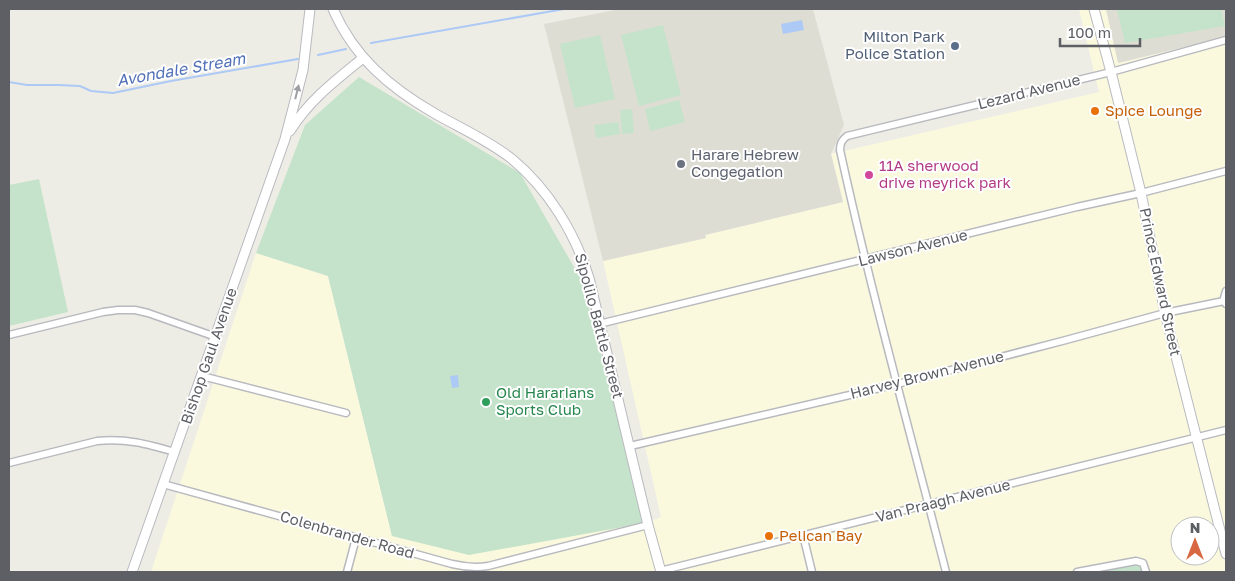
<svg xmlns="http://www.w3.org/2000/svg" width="1235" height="581" font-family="'Golos Text',sans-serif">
<rect width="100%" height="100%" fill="#eeede5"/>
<!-- commercial -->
<path fill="#faf9de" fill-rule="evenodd" d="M1079,9H1106L1119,63L1226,37V572H151L256,253L328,276L392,536L645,523L661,517L603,261L706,238L705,235L843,202L831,154L1099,92ZM1180,526H1210V556H1180Z"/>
<!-- education -->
<path fill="#deddd4" d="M620,9H813L844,125L831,154L843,202L705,235L706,238L603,261L544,24Z
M1106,9H1226V37L1118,63Z"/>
<!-- green -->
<path fill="#c5e3ca" d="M1117,9H1221L1225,26L1125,43Z
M663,25L681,95L639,106L621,35Z
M600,35L615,99L575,108L560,44Z
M359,77L520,173L582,281L645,523L469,555L392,536L328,276L256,253L305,125Z
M679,100L685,122L650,131L645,109Z
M632,109L634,133L622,134L620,110Z
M618,122L620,134L596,138L594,125Z
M39,179L68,312L9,326V185Z
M1144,560L1147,572H1087Z"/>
<!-- water -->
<path fill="#adc9f6" d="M802,20L804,30L783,34L781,24Z
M458,375L459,387L452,388L450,376Z"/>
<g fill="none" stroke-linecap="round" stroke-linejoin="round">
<!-- stream -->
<path stroke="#adc9f6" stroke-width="2" d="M371,43L564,9
M318,55L346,49
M9,82L27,85H58L80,86L91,91L113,93L171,81L298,59"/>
<!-- minor casing -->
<g stroke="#b8b9be" stroke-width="9">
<path id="minor" d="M1226,304L1224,298L1226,291
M599,324L1077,207L1141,193L1226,171
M9,335L103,312L118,310H135L148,313L216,337
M202,376L346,413
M630,446L897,384L1066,340L1165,313L1224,301
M9,463L97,441C126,438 147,444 175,452
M163,484L452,564C465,567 475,568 488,566L648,525
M803,535L812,572
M660,571L1226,430
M347,572L356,538
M946,572C910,432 871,292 840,150C840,143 842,140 847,136L1111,72L1226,40
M1077,572L1136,561L1143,563L1146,572"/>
</g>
<!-- secondary casing -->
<g stroke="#b9bac0" stroke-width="11">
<path id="secondary" d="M333,9C354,57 389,87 434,113C460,128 488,140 512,159C549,190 575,233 589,278L648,525L661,572
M1094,9L1111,72L1141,193L1165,313L1226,554
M290,131C309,100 336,80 363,58
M132,572L285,139L303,70L310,9"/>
</g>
<!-- minor -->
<use href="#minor" stroke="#fff" stroke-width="6"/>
<!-- secondary -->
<use href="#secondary" stroke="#fff" stroke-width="9"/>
</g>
<!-- one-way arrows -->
<defs><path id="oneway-solid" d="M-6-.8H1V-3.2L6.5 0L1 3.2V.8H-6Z" transform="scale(1.25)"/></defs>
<use fill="#9e9fa2" href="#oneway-solid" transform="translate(297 92) rotate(-76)"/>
<!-- markers -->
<circle fill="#5c6f8a" stroke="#fff" stroke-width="2" cx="955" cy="46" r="5"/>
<g fill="#e8710a" stroke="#fff" stroke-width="2">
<circle cx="1095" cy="111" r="5"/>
<circle cx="769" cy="536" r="5"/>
</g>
<circle fill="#6b7280" stroke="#fff" stroke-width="2" cx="681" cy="164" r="5"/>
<circle fill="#d1479c" stroke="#fff" stroke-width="2" cx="869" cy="175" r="5"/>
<circle fill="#2e9e5b" stroke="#fff" stroke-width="2" cx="486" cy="402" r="5"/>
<g text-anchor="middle" stroke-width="4" stroke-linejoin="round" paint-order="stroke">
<!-- service labels -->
<g font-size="15" fill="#4e5e75" stroke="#fff" text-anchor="end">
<text x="945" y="42">Milton Park<tspan x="945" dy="17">Police Station</tspan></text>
</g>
<!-- street labels -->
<g font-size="15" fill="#5d5f64" stroke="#fff">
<text transform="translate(1029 92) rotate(-14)" y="5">Lezard Avenue</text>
<text transform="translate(913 248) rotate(-14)" y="5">Lawson Avenue</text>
<text transform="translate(1160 282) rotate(78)" y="5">Prince Edward Street</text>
<text transform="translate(599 326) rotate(75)" y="5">Sipolilo Battle Street</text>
<text transform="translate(209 356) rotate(-71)" y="5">Bishop Gaul Avenue</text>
<text transform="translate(927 375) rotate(-14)" y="5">Harvey Brown Avenue</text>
<text transform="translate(943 501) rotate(-14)" y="5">Van Praagh Avenue</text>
<text transform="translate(347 535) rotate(16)" y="5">Colenbrander Road</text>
</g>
<!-- food labels -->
<g font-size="15" fill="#c56008" stroke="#fff" text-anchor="start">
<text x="1105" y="116">Spice Lounge</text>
<text x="779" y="541">Pelican Bay</text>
</g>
<!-- worship labels -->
<g font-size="15" fill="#5b616d" stroke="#fff" text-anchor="start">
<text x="691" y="160">Harare Hebrew<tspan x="691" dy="17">Congegation</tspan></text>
</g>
<!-- hotel labels -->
<g font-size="15" fill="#b23c85" stroke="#fff" text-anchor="start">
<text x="879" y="171">11A sherwood<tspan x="879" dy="17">drive meyrick park</tspan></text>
</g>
<!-- leisure labels -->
<g font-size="15" fill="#27864d" stroke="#fff" text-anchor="start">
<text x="496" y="398">Old Hararians<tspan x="496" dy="17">Sports Club</tspan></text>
</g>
<!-- water labels -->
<g font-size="16" font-style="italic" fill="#5271b7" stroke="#fff">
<text transform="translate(181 69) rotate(-10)" y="6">Avondale Stream</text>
</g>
</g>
<!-- border -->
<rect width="1235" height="581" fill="none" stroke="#5d5f64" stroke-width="20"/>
<!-- north arrow -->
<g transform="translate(1195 541)"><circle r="24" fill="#ffffff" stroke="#bebfc1"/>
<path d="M0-4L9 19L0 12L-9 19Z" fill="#d76842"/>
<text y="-8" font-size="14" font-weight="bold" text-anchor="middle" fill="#5d5f64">N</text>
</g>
<!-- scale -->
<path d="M1060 38v8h80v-8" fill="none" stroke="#5d5f64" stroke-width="2.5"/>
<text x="1068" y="38" font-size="15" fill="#5d5f64" stroke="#ffffff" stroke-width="4" paint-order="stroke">100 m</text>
</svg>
